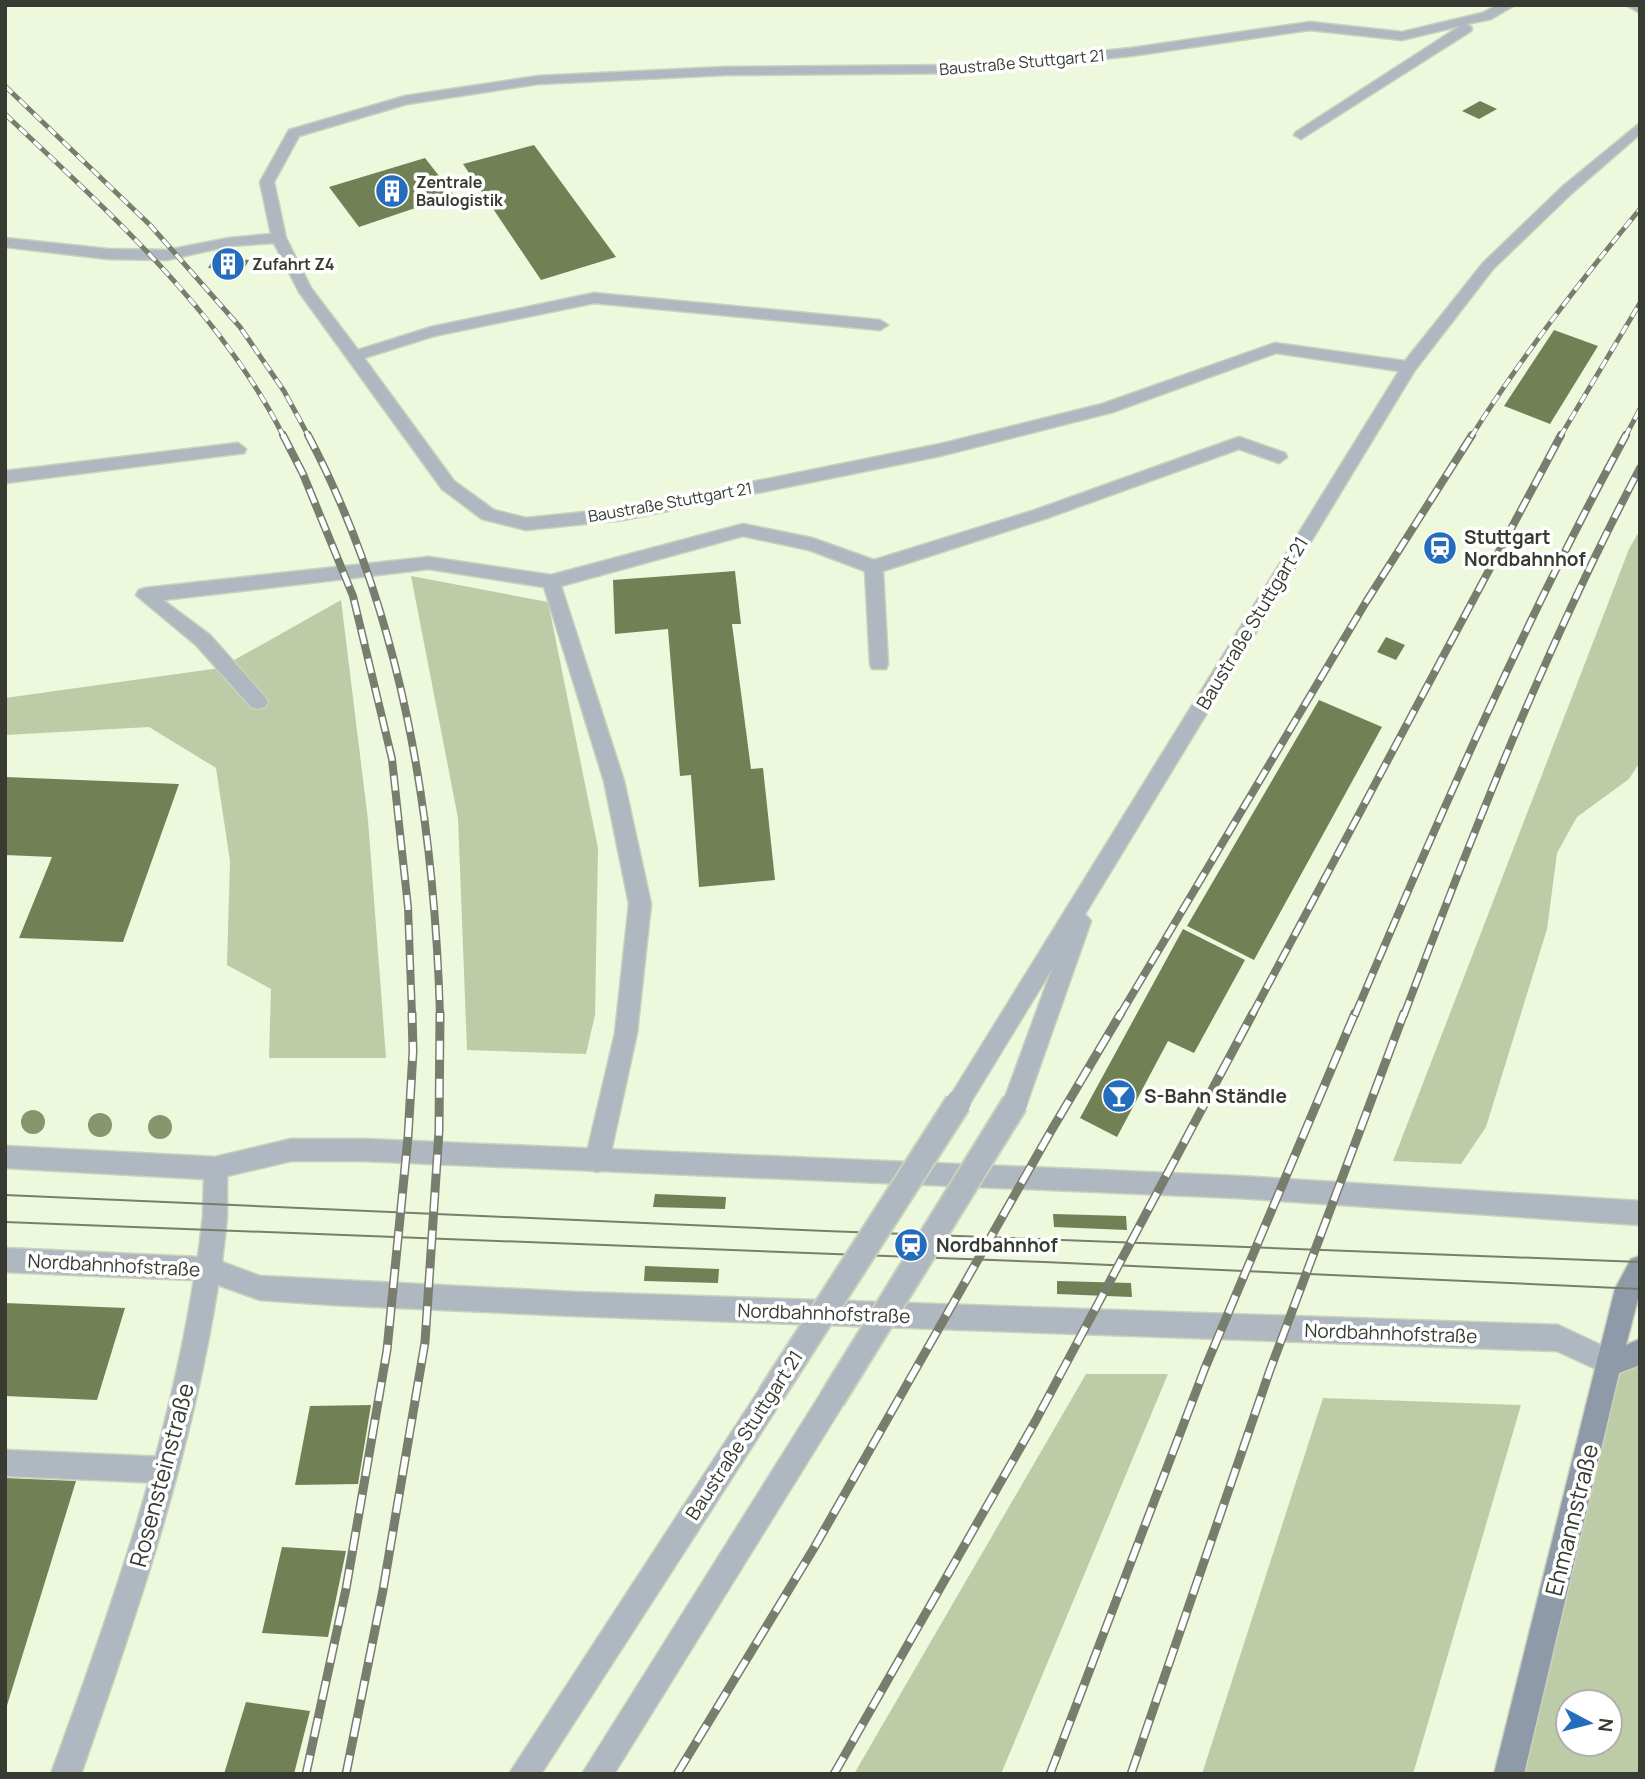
<svg xmlns="http://www.w3.org/2000/svg" width="1645" height="1779" font-family="Manrope,sans-serif">
<rect width="100%" height="100%" fill="#eef8dd"/>
<!-- green -->
<path fill="#becba7" fill-rule="evenodd" d="M1640,530V762L1629,779L1577,817L1557,853L1547,929L1486,1127L1461,1164L1393,1161L1629,549Z
M411,576L548,602L598,848L595,1015L586,1054L467,1050L458,818Z
M341,600L368,820L386,1058H269L271,989L227,965L230,861L216,768L149,727L5,735V698L220,668Z
M1611,1363L1640,1364V1774H1509ZM1568,1702H1610V1744H1568Z
M1086,1374H1168L1001,1774H854Z
M1323,1398L1521,1405L1413,1774H1202Z"/>
<!-- building -->
<path fill="#718055" d="M1480,101L1497,109L1479,119L1462,111Z
M534,145L616,257L541,280L463,164Z
M425,158L454,195L359,227L329,187Z
M214,257L249,260L243,271L208,268Z
M1554,330L1598,346L1550,424L1504,406Z
M735,571L741,624H732L751,769L763,768L775,880L699,887L691,775L680,776L668,629L615,634L613,580Z
M1386,637L1405,645L1396,660L1377,652Z
M1319,700L1382,727L1254,960L1187,926Z
M5,777L179,784L123,942L19,938L52,857L5,855Z
M1183,929L1245,960L1194,1053L1168,1041L1117,1137L1080,1118Z
M655,1194L726,1197L725,1209L653,1207Z
M1053,1214L1126,1216L1127,1230L1054,1227Z
M645,1266L719,1269L718,1283L644,1281Z
M1057,1281L1131,1283L1132,1297L1057,1294Z
M5,1303L125,1308L97,1400L5,1396Z
M371,1405L358,1484L295,1485L310,1406Z
M5,1478L76,1481L5,1712Z
M282,1547L346,1551L328,1637L262,1633Z
M246,1702L310,1711L294,1774H224Z"/>
<g fill="none" stroke-linecap="round" stroke-linejoin="round">
<!-- lane casing -->
<g stroke="#c9d2bb" stroke-width="3">
<path id="lane" d="M1498,5H1515L1491,19L1467,24L1472,28L1471,31L1301,139L1294,135L1296,132L1460,26L1402,40L1310,30L1131,56L966,73L726,75L538,84L407,104L299,136L274,182L286,238L311,288L358,350L431,327L594,293L880,320L888,325L880,330L594,303L434,336L364,358L454,481L494,510L526,518L623,508L940,444L1102,404L1275,343L1405,361L1483,263L1562,187L1640,123V134L1572,193L1493,269L1415,370L1085,914L1091,921L1027,1103L1023,1110L1015,1114L1007,1110L1003,1103L1052,969L966,1110L958,1114L950,1110L946,1103L1399,371L1276,353L1113,412L940,456L623,520L526,530L482,519L442,489L299,292L274,243L229,246L167,260L108,259L5,247V238L108,249L167,250L229,238L271,234L260,182L289,130L405,96L538,76L726,67L966,65L1131,48L1310,22L1402,32L1482,13Z
M1626,5H1640V13Z
M1239,437L1285,453L1287,457L1279,463L1239,449L1047,518L883,571L888,664L886,669H872L870,664L865,571L809,550L743,536L561,586L624,781L651,904L637,1033L609,1161L605,1169L597,1172L589,1169L585,1161L615,1033L629,904L604,781L544,587L429,569L163,600L210,635L265,697L268,702L265,707L258,709L251,707L196,645L136,595L139,590L145,588L429,557L551,575L743,524L812,538L874,560L1035,510Z
M238,443L246,449L244,453L5,483V471Z
M770,1383L779,1387L783,1396L779,1405L541,1774H509L761,1387Z
M832,1386L841,1390L845,1399L841,1408L614,1774H582L823,1390Z
M5,1450L165,1457L174,1461L178,1470L174,1479L165,1483L5,1476Z"/>
</g>
<!-- street casing -->
<g stroke="#c9d2bb" stroke-width="3">
<path id="street" d="M291,1139H364L1238,1176L1640,1201V1225L1238,1198L364,1161H291L227,1176V1217L222,1262L260,1276L575,1292L1558,1325L1620,1354L1624,1363L1620,1372L1611,1376L1557,1351L575,1316L333,1305L260,1300L218,1285C192,1453 137,1614 81,1774H51C110,1612 167,1451 194,1280L5,1272V1248L198,1257L203,1217L204,1179L5,1168V1146L215,1157Z"/>
</g>
<!-- secondary casing -->
<g stroke="#c9d2bb" stroke-width="3">
<path id="secondary" d="M1640,1256V1291L1626,1345L1640,1339V1365L1619,1373L1524,1774H1494L1615,1289L1631,1259Z"/>
</g>
<!-- lane -->
<use href="#lane" fill="#afb7c1" fill-rule="evenodd"/>
<!-- street -->
<use href="#street" fill="#afb7c1" fill-rule="evenodd"/>
<!-- secondary -->
<use href="#secondary" fill="#8f9aa8" fill-rule="evenodd"/>
<!-- tram -->
<path stroke="#787e6e" stroke-width="2" d="M5,1195L826,1231L1640,1262
M5,1222L1044,1262L1640,1289"/>
<!-- rail-far2 casing -->
<g stroke="#787e6e" stroke-width="5">
<path id="rail-far2" d="M5,86L150,225L240,327L284,391L309,437
M5,114C108,212 219,309 284,437
M1471,437C1523,355 1578,284 1640,209
M1560,437L1640,303
M1625,437L1640,409"/>
</g>
<!-- rail-far1 casing -->
<g stroke="#787e6e" stroke-width="8">
<path id="rail-far1" d="M283,435L303,474L353,596L392,759L408,907L412,1015
M308,435C402,613 434,816 440,1015
M1120,1015L1366,602L1472,435
M1252,1015L1561,435
M1355,1015C1438,819 1524,622 1626,435
M1404,1015C1474,829 1547,644 1640,468"/>
</g>
<!-- rail casing -->
<g stroke="#787e6e" stroke-width="9">
<path id="rail" d="M306,1774L346,1589L387,1350L408,1137L413,1051L412,1013
M346,1774L383,1590L425,1342L439,1131L440,1013
M677,1774L814,1548L1051,1131L1121,1013
M834,1774L1036,1420L1253,1013
M1050,1774L1205,1368L1355,1013
M1131,1774L1270,1370L1404,1013"/>
</g>
<!-- rail-far2 -->
<use href="#rail-far2" stroke="#fff" stroke-width="3.5" stroke-dasharray="10" stroke-linecap="butt"/>
<!-- rail-far1 -->
<use href="#rail-far1" stroke="#fff" stroke-width="5" stroke-dasharray="15" stroke-linecap="butt"/>
<!-- rail -->
<use href="#rail" stroke="#fff" stroke-width="6" stroke-dasharray="19" stroke-linecap="butt"/>
<!-- lane-bridge casing -->
<g stroke="#c9d2bb" stroke-width="29" stroke-linecap="butt">
<path id="lane-bridge" d="M770,1396L958,1103
M832,1399L1015,1103"/>
</g>
<!-- lane-bridge -->
<use href="#lane-bridge" stroke="#afb7c1" stroke-width="25"/>
</g>
<!-- trees -->
<g fill="#88956d">
<circle cx="33" cy="1122" r="12"/>
<circle cx="100" cy="1125" r="12"/>
<circle cx="160" cy="1127" r="12"/>
</g>
<!-- icons -->
<defs>
<g id="building-disc" transform="scale(1.75)"><circle r="9.5" fill="#246dbd" stroke="#fff"/><path d="M-4-6H4V6H1V3H-1V6H-4ZM-2.5-4.3h1.7v1.8h-1.7ZM.8-4.3h1.7v1.8H.8ZM-2.5-1h1.7V.8h-1.7ZM.8-1h1.7V.8H.8Z" fill="#fff"/></g>
<g id="station-disc" transform="scale(1.75)"><circle r="9.5" fill="#246dbd" stroke="#fff"/><path d="M-3-6H3Q5-6 5-4V2Q5 4 3 4L4.5 6H3L1.5 4h-3L-3 6H-4.5L-3 4Q-5 4-5 2V-4Q-5-6-3-6ZM-3.5-4v3h7v-3ZM-3.5 1v1.5H-2V1ZM2 1v1.5H3.5V1Z" fill="#fff"/></g>
<g id="bar-disc" transform="scale(1.75)"><circle r="9.5" fill="#246dbd" stroke="#fff"/><path d="M-6-5H6L.8 .8V4.5H3.5V6h-7V4.5H-.8V.8Z" fill="#fff"/></g>
</defs>
<g fill-rule="evenodd">
<use href="#building-disc" x="392" y="191"/>
<use href="#building-disc" x="228" y="264"/>
<use href="#station-disc" x="1440" y="548"/>
<use href="#bar-disc" x="1119" y="1096"/>
<use href="#station-disc" x="911" y="1245"/>
</g>
<g text-anchor="middle" stroke-width="7" stroke-linejoin="round" paint-order="stroke">
<!-- far-street labels -->
<g font-size="16" fill="#373b31" stroke="#fff">
<text transform="translate(1022 62) rotate(-5)" y="6">Baustraße Stuttgart 21</text>
<text transform="translate(670 502) rotate(-10)" y="6">Baustraße Stuttgart 21</text>
</g>
<!-- far-poi labels -->
<g font-size="16" font-weight="bold" fill="#373b31" stroke="#fff" text-anchor="start">
<text x="416" y="188">Zentrale<tspan x="416" dy="18">Baulogistik</tspan></text>
<text x="252" y="270">Zufahrt Z4</text>
</g>
<!-- poi labels -->
<g font-size="19" font-weight="bold" fill="#373b31" stroke="#fff" text-anchor="start">
<text x="1464" y="544">Stuttgart<tspan x="1464" dy="22">Nordbahnhof</tspan></text>
<text x="1144" y="1103">S-Bahn Ständle</text>
<text x="936" y="1252">Nordbahnhof</text>
</g>
<!-- street labels -->
<g font-size="19" fill="#373b31" stroke="#fff">
<text transform="translate(1252 623) rotate(-59)" y="7">Baustraße Stuttgart 21</text>
<text transform="translate(114 1265) rotate(3)" y="7">Nordbahnhofstraße</text>
<text transform="translate(824 1313) rotate(2)" y="7">Nordbahnhofstraße</text>
<text transform="translate(1391 1333) rotate(2)" y="7">Nordbahnhofstraße</text>
<text transform="translate(744 1435) rotate(-57)" y="7">Baustraße Stuttgart 21</text>
</g>
<!-- near-street labels -->
<g font-size="23" fill="#373b31" stroke="#fff">
<text transform="translate(162 1475) rotate(-75)" y="8">Rosensteinstraße</text>
<text transform="translate(1572 1520) rotate(-76)" y="8">Ehmannstraße</text>
</g>
</g>
<!-- border -->
<rect width="1645" height="1779" fill="none" stroke="#373b31" stroke-width="14"/>
<!-- north arrow -->
<g transform="translate(1589 1723) rotate(97)"><circle r="33" fill="#ffffff" stroke="#afb1ad" stroke-width="2"/>
<path d="M0-5L12 26L0 18L-12 26Z" fill="#246dbd"/>
<text y="-10" font-size="19" font-weight="bold" text-anchor="middle" fill="#373b31">N</text>
</g>
</svg>
